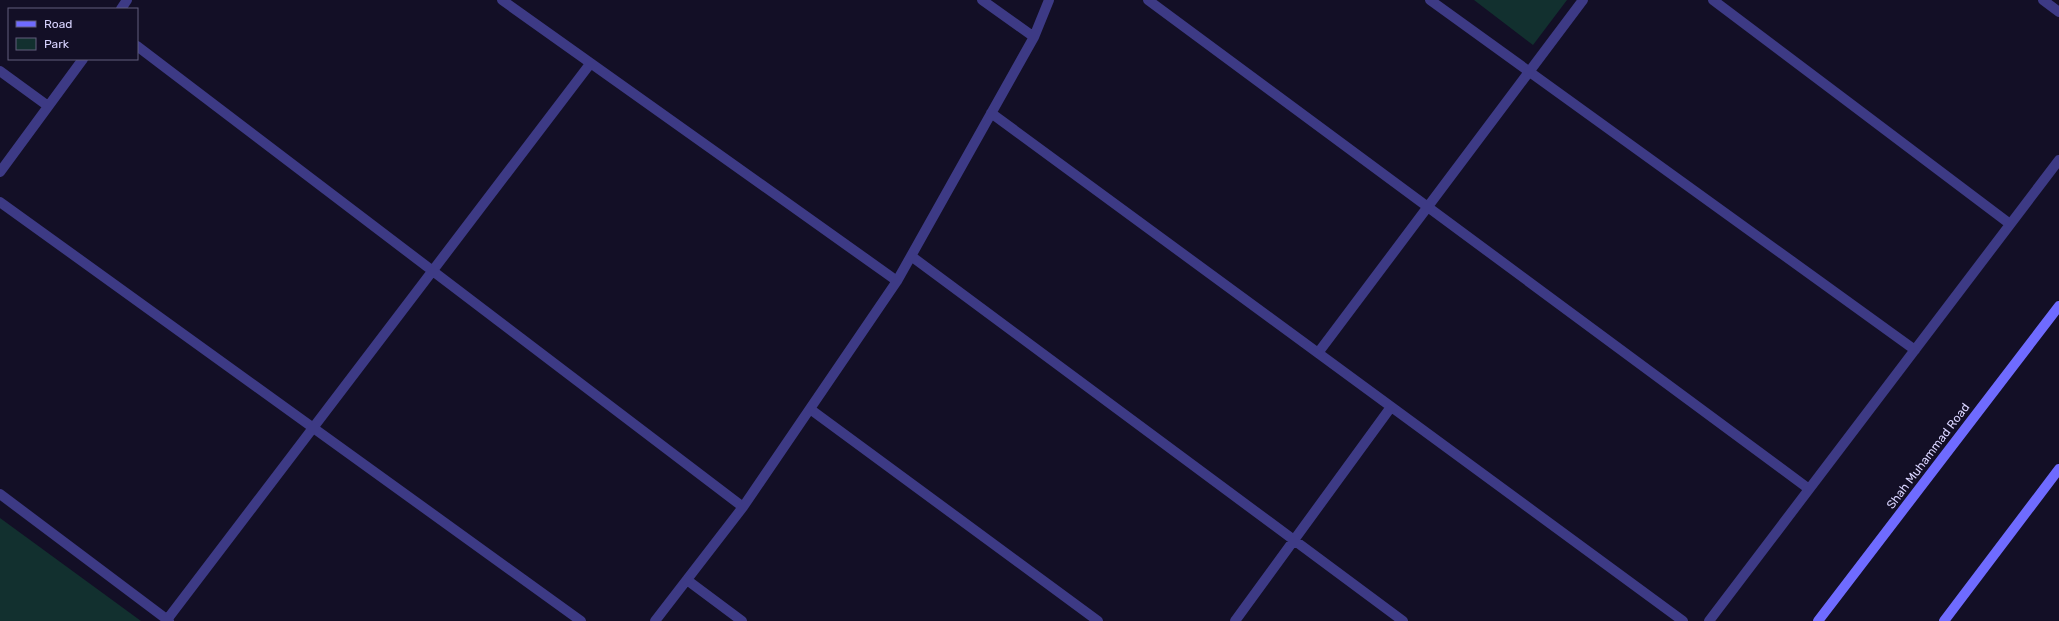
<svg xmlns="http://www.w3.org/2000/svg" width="2059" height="621" font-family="Rubik,sans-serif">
<rect width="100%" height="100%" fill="#130f26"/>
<!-- green -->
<path fill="#12302f" d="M1474,0H1567L1533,45Z
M0,518L141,621H0Z"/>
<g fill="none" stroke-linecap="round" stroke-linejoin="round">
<!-- street -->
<path stroke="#3d3a85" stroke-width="10" d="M502,0L897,281
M982,0L1034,37
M1148,0L1809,489
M1430,0L1915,350
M1713,0L2010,224
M2043,0L2059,12
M121,9L127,0
M137,46L743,507
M0,71L48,106
M991,113L1683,621
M0,172L83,59
M0,202L581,621
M911,256L1403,621
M1318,353L1583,0
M810,409L1098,621
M0,494L169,621
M687,580L742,621
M166,621L590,64
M655,621L743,507L897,281L1034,37L1049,0
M1235,621L1391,407
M1709,621L2059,160"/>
<!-- secondary -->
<path stroke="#6f6bff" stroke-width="10" d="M1818,621L2059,306
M1944,621L2059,469"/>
</g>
<g text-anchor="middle" stroke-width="3" stroke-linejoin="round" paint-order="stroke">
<!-- street labels -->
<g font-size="12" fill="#d9d4ff" stroke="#130f26">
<text transform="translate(1928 456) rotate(-53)" y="4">Shah Muhammad Road</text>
</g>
</g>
<!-- legend -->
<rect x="8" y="8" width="130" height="52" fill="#130f26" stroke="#625e7d"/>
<rect x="16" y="21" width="20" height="6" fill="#6f6bff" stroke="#625e7d"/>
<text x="44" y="28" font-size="12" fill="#d9d4ff">Road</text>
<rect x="16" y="38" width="20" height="12" fill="#12302f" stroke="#625e7d"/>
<text x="44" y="48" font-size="12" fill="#d9d4ff">Park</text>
</svg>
